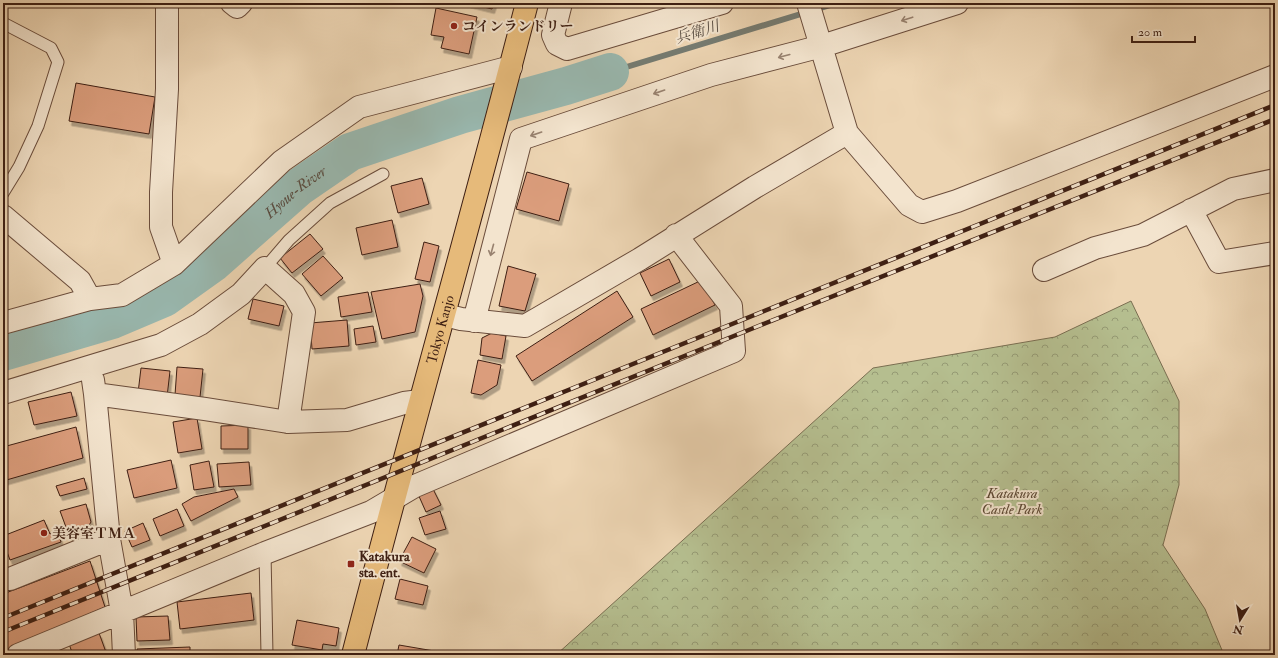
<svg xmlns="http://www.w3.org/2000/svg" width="1278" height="658" font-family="'IM FELL Double Pica','Noto Serif JP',serif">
<defs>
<pattern id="forest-crowns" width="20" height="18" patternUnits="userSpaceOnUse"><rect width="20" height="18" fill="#b5be8f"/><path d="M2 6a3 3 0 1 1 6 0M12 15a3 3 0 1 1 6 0" fill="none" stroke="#959a74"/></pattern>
<filter id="shadow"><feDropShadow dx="2.5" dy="4.5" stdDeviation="0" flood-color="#0004"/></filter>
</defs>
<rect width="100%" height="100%" fill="#edd5b3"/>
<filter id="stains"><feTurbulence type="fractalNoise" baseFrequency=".005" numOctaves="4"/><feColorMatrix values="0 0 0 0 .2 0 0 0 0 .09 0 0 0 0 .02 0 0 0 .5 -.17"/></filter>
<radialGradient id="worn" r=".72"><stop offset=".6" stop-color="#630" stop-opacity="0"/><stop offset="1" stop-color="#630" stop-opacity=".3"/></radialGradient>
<!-- forest -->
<path fill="url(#forest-crowns)" stroke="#7a6e51" d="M1131,301L1179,401V485L1163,545L1205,609L1224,655H556L873,368L1055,337Z"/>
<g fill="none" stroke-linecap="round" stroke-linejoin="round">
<!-- stream -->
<path stroke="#757b71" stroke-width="6" d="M610,72L837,3"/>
<!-- river -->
<path stroke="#99b8af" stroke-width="38" id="s1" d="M3,352L112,320L164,298L213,263L299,187L350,152L460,115L566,86L610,72"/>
</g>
<!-- building -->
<path fill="#db9d7c" stroke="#3e1f13" filter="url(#shadow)" d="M468,3H494L492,9Z
M436,8L477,17L469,54L441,48L444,37L431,35Z
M76,83L155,97L149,134L69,121Z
M527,172L569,184L559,221L516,209Z
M422,178L429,204L398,213L391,186Z
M392,220L398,247L362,255L356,228Z
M310,234L323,249L292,273L280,258Z
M424,242L439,246L430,282L415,279Z
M323,256L343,278L321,296L302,274Z
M669,259L680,282L651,296L640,273Z
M508,266L536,274L525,311L499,306Z
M702,280L715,305L653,335L641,309Z
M420,284L423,296L415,332L382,339L371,292Z
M617,291L633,317L532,381L516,356Z
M368,292L372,312L341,317L338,297Z
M253,299L284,306L279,326L248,319Z
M347,320L349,346L312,349L310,323Z
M373,326L376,342L356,345L354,329Z
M492,333L506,336L502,359L480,355L482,338Z
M478,360L501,365L497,385L481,395L471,393Z
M177,367L203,369L200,397L175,395Z
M141,368L170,371L167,397L138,393Z
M71,392L77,416L34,425L28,402Z
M197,418L202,449L178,453L173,422Z
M248,425V449H221V426Z
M76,427L83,458L3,481V447Z
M171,460L177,488L134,498L127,470Z
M209,461L214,487L194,490L190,465Z
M249,462L251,485L219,487L217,464Z
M84,478L87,489L60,496L56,486Z
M432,487L441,505L426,512L418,494Z
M234,489L238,497L191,521L182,504L194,497Z
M86,504L91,522L83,535L70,538L60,511Z
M177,509L184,526L160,536L153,519Z
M440,511L446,529L425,535L419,518Z
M44,520L50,534L58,532L61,542L10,560L3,541V536Z
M143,523L150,540L132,547L125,531Z
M412,537L436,549L424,573L399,561Z
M90,561L105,607L3,651V594Z
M400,579L428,586L423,605L395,599Z
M251,593L254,620L180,629L177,602Z
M168,616L170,640L137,641L136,617Z
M297,620L339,628L336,646L323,644L322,650L292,645Z
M99,633L107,655H73L69,644Z
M399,645L440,652L439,655H397Z
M190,647V655H138L137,649Z"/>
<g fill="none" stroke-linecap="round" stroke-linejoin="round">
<!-- service casing -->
<g stroke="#6a4c3b" stroke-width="13">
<path id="service" d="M3,23L51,48L58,62L38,126L19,167L3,193
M265,268L289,240L330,203L383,174
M265,553L267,655"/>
</g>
<!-- minor casing -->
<g stroke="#6a4c3b" stroke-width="24">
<path id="minor" d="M167,3V89L161,192V227L174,264
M232,3L237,7L241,3
M561,3L553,35L557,44L567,49L722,3
M808,3L847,133L909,205L922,212L957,201L1275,76
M1191,210L1219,262L1275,253
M3,216L80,281L90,299
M1044,270L1095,248L1143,235L1233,189L1275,180
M445,315L461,319L525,326L640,259L755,187L847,133
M474,321L521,139L711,75L822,46L957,3
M3,323L90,299L122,295L174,264L282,161L359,107L511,67
M93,380L95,394L109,539L122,612L124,655
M3,393L161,345L200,324L241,294L265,268L294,294L304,312L288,422
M95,394L205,409L288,422L347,420L404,403L420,401
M3,579H10L109,539
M18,655L265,553L371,512L415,486L734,351L731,306L676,235"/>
</g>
<!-- trunk casing -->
<g stroke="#3e1f13" stroke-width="24">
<g id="trunk">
<path id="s2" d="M353,655C409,437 471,221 527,3"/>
</g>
</g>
<!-- service -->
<use href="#service" stroke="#f3e4ce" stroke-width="11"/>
<!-- minor -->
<use href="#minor" stroke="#f3e4ce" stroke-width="22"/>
<!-- trunk -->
<use href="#trunk" stroke="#e6ba7a" stroke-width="22"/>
<!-- rail casing -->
<g stroke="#3e1f13" stroke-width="4.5">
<path id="rail" d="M3,618L1275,105
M3,632L761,325L1275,119"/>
</g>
<!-- rail -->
<use href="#rail" stroke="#f3e4ce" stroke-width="3" stroke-dasharray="9" stroke-linecap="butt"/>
</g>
<!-- one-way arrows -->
<defs><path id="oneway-shaft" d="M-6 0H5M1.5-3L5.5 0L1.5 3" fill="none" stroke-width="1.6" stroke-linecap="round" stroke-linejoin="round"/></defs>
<g stroke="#988270">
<use href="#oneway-shaft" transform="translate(907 19) rotate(162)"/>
<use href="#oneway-shaft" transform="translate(784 56) rotate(165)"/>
<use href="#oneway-shaft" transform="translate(659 92) rotate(161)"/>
<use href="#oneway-shaft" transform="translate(536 134) rotate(161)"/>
<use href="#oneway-shaft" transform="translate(492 250) rotate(105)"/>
</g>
<!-- markers -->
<g fill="#8f2418" stroke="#f3e4ce" stroke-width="1.5">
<circle cx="454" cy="26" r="4"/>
<circle cx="44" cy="533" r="4"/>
<rect x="347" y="560" width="8" height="8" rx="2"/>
</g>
<g text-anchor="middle" stroke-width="4" stroke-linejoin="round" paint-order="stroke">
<!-- poi labels -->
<g font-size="14" font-weight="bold" fill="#3e1f13" stroke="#f3e4ce" text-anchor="start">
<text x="462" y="31">コインランドリー</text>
<text x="52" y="538">美容室ＴＭＡ</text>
<text x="359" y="561">Katakura<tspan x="359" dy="16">sta. ent.</tspan></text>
</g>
<!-- street labels -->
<g font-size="14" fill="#3e1f13" stroke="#f3e4ce">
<text dy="5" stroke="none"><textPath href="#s2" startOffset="337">Tokyo Kanjo</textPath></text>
</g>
<!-- park labels -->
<g font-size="14" font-style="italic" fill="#5c4732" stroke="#f3e4ce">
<text x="1012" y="498">Katakura<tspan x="1012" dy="16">Castle Park</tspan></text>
</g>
<!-- water labels -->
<g font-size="15" font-style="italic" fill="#594d42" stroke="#f3e4ce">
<text transform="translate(697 32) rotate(-17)" y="5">兵衛川</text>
<text dy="5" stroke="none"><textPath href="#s1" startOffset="339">Hyoue-River</textPath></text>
</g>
</g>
<!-- margin -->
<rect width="1278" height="658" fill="none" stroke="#edd5b3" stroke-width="16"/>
<rect x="4" y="4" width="1270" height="650" fill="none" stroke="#3e1f13" stroke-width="2"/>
<rect x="8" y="8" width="1262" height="642" fill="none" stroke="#3e1f13"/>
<!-- north arrow -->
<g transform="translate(1240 620) rotate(191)" stroke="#f3e4ce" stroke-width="3" paint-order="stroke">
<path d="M0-3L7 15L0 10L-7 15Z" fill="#3e1f13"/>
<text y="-6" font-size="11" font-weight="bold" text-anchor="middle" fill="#3e1f13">N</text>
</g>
<!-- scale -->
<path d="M1132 36v6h63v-6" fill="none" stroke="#3e1f13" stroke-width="2"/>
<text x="1138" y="36" font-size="12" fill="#3e1f13" stroke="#f3e4ce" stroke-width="3" paint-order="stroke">20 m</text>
<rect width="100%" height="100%" filter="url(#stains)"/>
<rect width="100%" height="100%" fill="url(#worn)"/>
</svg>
